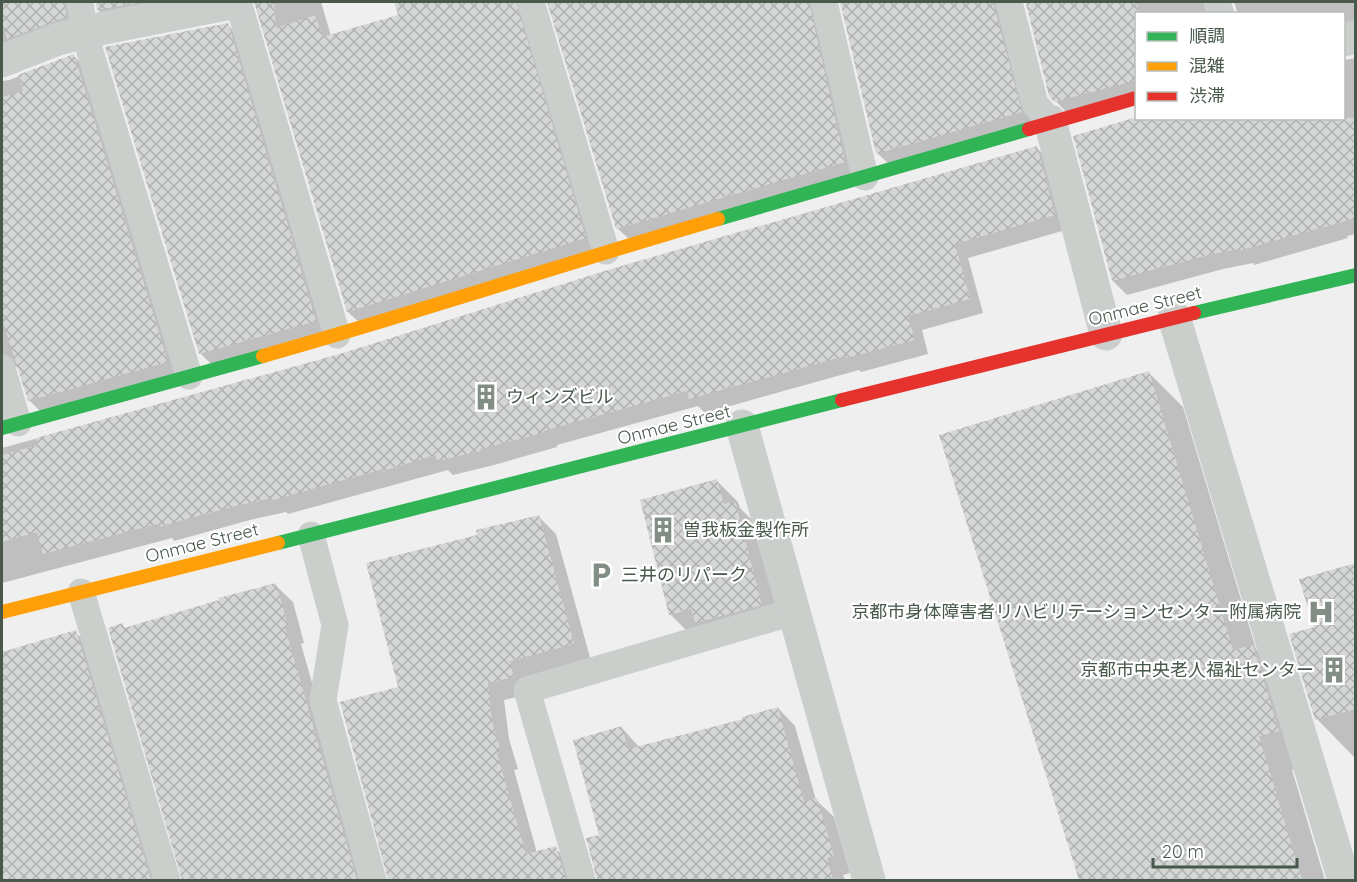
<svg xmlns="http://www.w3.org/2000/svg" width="1357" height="882" font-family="Quicksand,'Noto Sans JP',sans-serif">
<defs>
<pattern id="building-cross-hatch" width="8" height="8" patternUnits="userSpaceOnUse" patternTransform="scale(1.5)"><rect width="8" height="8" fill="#d5d7d6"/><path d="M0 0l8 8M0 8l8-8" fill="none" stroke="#afb1b0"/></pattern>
</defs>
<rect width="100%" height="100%" fill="#efefef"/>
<!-- shadow -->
<path fill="#0003" d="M2,2H90L80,32L2,64Z
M96,2H227L113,24L98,10Z
M255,2H321L331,36L400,16L396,2H541L599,252L363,326L348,312Z
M549,2H834L859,177L632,242L617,228Z
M842,2H1019L1035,126L892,167L877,153Z
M1027,2H1226L1216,14H1136V97L1070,116L1051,96Z
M1234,2H1356V37L1344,44V14H1238Z
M227,24L241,38L329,335L214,367L200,353Z
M74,56L88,70L182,377L44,415L29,400L20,367H12L2,378V81L9,80Z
M1356,58V234L1347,236L1348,238L1254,265L1253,263L1223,269L1127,295L1113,281L1344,118V60Z
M1037,148L1051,162L1069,229L968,258L983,313L922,330L928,354L861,372L859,370L705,413L698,406L557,445V447L494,465L453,475L448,470L288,514L286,512L250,520L174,541L172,538L2,583V448L342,355Z
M1149,373L1183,407L1256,649L1287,680L1312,764L1292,770L1325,880H1080L941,436Z
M717,481L738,502L740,508L756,524L783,626L692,636L670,614Z
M539,517L556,534L591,661L530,694L504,700L509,739L518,769L514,770L537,853L555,848L573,865L577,880H390L400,688L479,536Z
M1356,564V757H1354L1317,719L1316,628Z
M275,585L293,602L304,643L301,644L368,880H184L122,625L126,629Z
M75,632L93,649L162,880H2V654Z
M778,708L795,726L816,800L834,817L850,873L843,875L845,880H599L601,836L622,728L640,748L745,720Z"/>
<!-- building -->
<path fill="url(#building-cross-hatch)" d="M2,2H65L66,17L7,39L2,23Z
M96,2H142L97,10Z
M254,2H274L276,28L316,15L322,37L398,15L394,2H516L586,238L347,312Z
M547,2H809L845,162L616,229Z
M840,2H993L1022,112L876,154Z
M1034,2H1137V80L1054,102L1049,96L1026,4Z
M228,23L316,321L199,354L105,47Z
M74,54L168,362L28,401L2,319V97L23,91L18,75Z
M1137,117L1356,118V218L1238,251V249L1208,255L1112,281L1073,136Z
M1037,146L1055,215L955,244L970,299L908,316L915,340L846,358L845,356L689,399L687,391L543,431V433L480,449L481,451L437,461L435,455L383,471V469L273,500L272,498L235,506L158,527L157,524L43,554L37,532L2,542V455L38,445L36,438L343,353L611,269Z
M1149,371L1233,650L1253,645L1279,731L1259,736L1302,880H1079L939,435Z
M717,479L724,504L735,501L762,605L695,623L691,609L669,615L640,500Z
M539,515L574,644L510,661L514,677L488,683L492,721L501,752L497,753L526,854L556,846L566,880H388L340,702L398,687L366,563L477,535L476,530Z
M1356,563V709L1315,720L1289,634L1314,627L1299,579Z
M276,583L288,626L285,627L357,880H182L108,628L123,623L124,628L219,600L218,598Z
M76,630L151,880H2V652Z
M778,707L804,802L817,798L834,856L827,858L833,880H597L586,838L599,835L573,740L622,726L628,749L743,719L742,717Z"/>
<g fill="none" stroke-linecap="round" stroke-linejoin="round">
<!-- lane -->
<path stroke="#cbcfcc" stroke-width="27" d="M80,2L84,32L189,376
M238,2L337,335
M531,2L606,251
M824,2L865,177
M1009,2L1035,104L1050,121
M1217,2L1221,14
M2,368L18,423
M311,535L335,625L323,700L373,880
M81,592L167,880
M582,880L527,690L793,612"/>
<!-- street -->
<path stroke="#cbcfcc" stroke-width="33" d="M1344,40L1356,37
M2,61L58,39L84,32L236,2
M1050,121L1106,334
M1174,317L1344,880
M742,426L869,880"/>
<!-- fast -->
<path stroke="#30b455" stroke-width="14" d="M718,219L1029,129
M1194,313L1356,275
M2,428L263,356
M278,543L842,400"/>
<!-- slow -->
<path stroke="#ff9f0a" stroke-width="14" d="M263,356C416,313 566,263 718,219
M2,612L278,543"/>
<!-- jam -->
<path stroke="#e5322d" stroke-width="14" d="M1029,129L1136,98
M842,400L1194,313"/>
</g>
<!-- icons -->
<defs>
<g id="building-bare" transform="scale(2.07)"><path d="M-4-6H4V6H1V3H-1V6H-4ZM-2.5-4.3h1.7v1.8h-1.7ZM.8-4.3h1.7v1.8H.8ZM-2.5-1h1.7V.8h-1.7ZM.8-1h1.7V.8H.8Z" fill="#828e85" stroke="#fff" stroke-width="2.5" paint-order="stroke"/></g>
<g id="parking-bare" transform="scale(2.07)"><path d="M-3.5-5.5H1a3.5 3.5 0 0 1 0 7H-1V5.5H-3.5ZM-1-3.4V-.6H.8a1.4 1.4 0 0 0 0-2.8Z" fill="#828e85" stroke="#fff" stroke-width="2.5" paint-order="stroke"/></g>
<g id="hospital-bare" transform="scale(2.07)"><path d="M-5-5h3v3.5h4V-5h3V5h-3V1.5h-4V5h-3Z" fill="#828e85" stroke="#fff" stroke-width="2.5" paint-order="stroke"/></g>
</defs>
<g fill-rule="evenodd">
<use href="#building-bare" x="486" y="397"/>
<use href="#building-bare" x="663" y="530"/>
<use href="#parking-bare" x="601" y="575"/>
<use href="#hospital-bare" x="1321" y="612"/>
<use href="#building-bare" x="1334" y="670"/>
</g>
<g text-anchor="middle" stroke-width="4.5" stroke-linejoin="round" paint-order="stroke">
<!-- street labels -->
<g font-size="18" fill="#48594c" stroke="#fff">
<text transform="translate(1145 306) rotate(-14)" y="6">Onmae Street</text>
<text transform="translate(674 425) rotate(-14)" y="6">Onmae Street</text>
<text transform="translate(202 543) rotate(-14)" y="6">Onmae Street</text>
</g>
<!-- poi labels -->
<g font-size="18" fill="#48594c" stroke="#fff" text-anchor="start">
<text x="506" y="403">ウィンズビル</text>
<text x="683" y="536">曽我板金製作所</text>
<text x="621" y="581">三井のリパーク</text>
<text x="1301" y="618" text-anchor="end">京都市身体障害者リハビリテーションセンター附属病院</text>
<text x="1314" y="676" text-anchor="end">京都市中央老人福祉センター</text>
</g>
</g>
<!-- border -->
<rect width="1357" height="882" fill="none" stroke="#48594c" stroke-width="6"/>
<!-- legend -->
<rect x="1135" y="12" width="210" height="108" fill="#ffffff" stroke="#b6bdb7" stroke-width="1.5"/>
<rect x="1147" y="32" width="30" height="9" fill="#30b455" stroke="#b6bdb7" stroke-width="1.5"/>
<text x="1189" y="42" font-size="18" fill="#48594c">順調</text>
<rect x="1147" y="62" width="30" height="9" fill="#ff9f0a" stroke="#b6bdb7" stroke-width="1.5"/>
<text x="1189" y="72" font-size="18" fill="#48594c">混雑</text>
<rect x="1147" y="92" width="30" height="9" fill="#e5322d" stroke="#b6bdb7" stroke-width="1.5"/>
<text x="1189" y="102" font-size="18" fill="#48594c">渋滞</text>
<!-- scale -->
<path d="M1153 858v9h144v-9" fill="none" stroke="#48594c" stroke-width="3"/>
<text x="1162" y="858" font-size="18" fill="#48594c" stroke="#ffffff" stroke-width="4.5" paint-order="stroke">20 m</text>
</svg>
